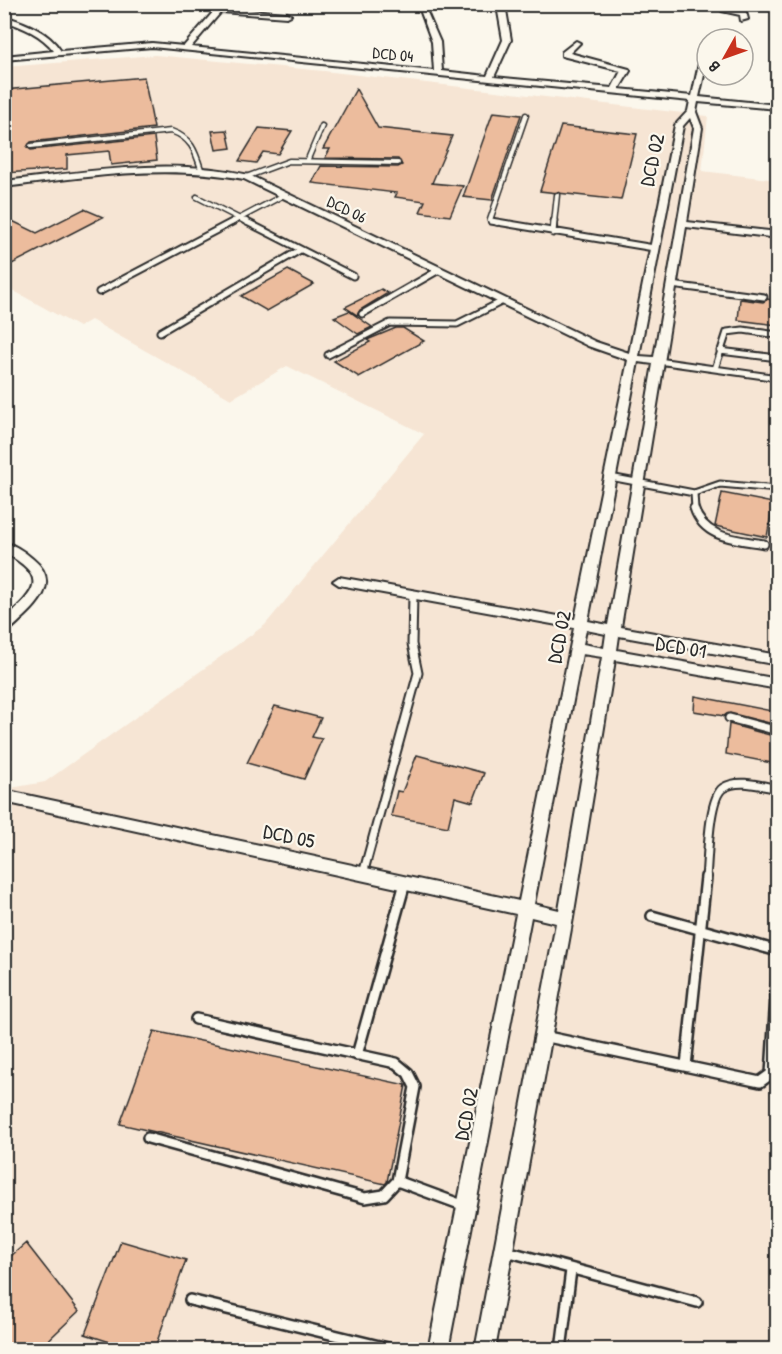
<svg xmlns="http://www.w3.org/2000/svg" width="782" height="1354" font-family="'Patrick Hand',sans-serif">
<rect width="100%" height="100%" fill="#fbf7ec"/>
<filter id="ink" filterUnits="userSpaceOnUse"><feTurbulence type="fractalNoise" baseFrequency=".0167" numOctaves="2"/><feDisplacementMap in="SourceGraphic" scale="12" xChannelSelector="R" yChannelSelector="G"/><feConvolveMatrix kernelMatrix="1 2 1 2 8 2 1 2 1" color-interpolation-filters="sRGB"/></filter>
<g filter="url(#ink)">
<!-- built -->
<path fill="#f6e5d4" d="M155,55L324,71L708,116L702,171L777,180V1349H5V789L45,782L265,625L424,434L287,366L231,399L91,320L79,327L5,286V67Z"/>
<!-- building -->
<path fill="#ecbc9d" stroke="#2b2b2b" stroke-width="1.5" d="M144,77L154,128L31,142L27,147L31,150L154,137L157,160L111,165L109,151L67,155V169L4,173V90Z
M356,89L378,128L452,136L432,183L463,186L450,216L420,212L425,201L395,197L397,193L312,183L321,166L398,167L402,165L398,159L325,158L330,149H323Z
M493,112L521,115L492,200L463,197Z
M561,126L637,134L621,200L540,191Z
M259,128L292,131L278,154L263,152L256,163L239,161Z
M227,130L231,148L216,150L212,131Z
M84,209L103,217L12,264L4,260V217L37,233Z
M288,270L314,284L267,311L241,296Z
M381,289L388,293L360,310L357,315L345,307Z
M740,299L763,302L768,299L777,301V325L738,320Z
M349,311L359,318L372,327L358,334L334,317Z
M396,328H403L424,341L359,377L334,361L370,342L367,340Z
M722,493L773,503L767,537L715,526Z
M695,696L777,712V725L730,713L724,716L694,711Z
M275,706L321,718L312,737L322,739L304,779L247,763Z
M729,724L777,737V764L726,754Z
M417,755L484,773L473,802L455,797L448,827L391,816L397,791L402,792Z
M154,1031L406,1085L387,1182L385,1184L120,1124Z
M121,1241L186,1260L154,1350H135L85,1334Z
M26,1243L79,1311L38,1350H13L4,1338V1262Z"/>
<g fill="none" stroke-linecap="round" stroke-linejoin="round">
<!-- lane-far3 casing -->
<g stroke="#2b2b2b" stroke-width="7">
<path id="lane-far3" d="M31,146L171,131C191,138 195,150 201,169
M308,159L322,126
M246,177L289,161L398,163
M197,197L248,223
M231,223L284,195
M497,223L490,220L526,115
M554,223L557,195"/>
</g>
<!-- lane-far2 casing -->
<g stroke="#2b2b2b" stroke-width="9">
<path id="lane-far2" d="M245,221L353,276
M491,221L654,248
M553,233L554,221
M671,285L764,297
M99,292L234,221
M362,314L439,270
M160,332L300,250
M720,351L778,358
M328,355L390,323L457,324L503,301
M658,361L778,378
M715,369L727,332L743,330L778,335
M610,477L694,493L720,484L778,489
M694,493L695,509"/>
</g>
<!-- lane-far1 casing -->
<g stroke="#2b2b2b" stroke-width="11">
<path id="lane-far1" d="M694,508C704,539 736,539 764,544
M729,718L778,731
M363,874L418,673L412,644L413,595
M706,878C708,860 708,798 723,788C738,778 762,786 778,789"/>
</g>
<!-- lane casing -->
<g stroke="#2b2b2b" stroke-width="14">
<path id="lane" d="M652,916L778,951
M543,1036L760,1082L771,1074L778,965
M357,1055L405,883
M686,1066L706,877
M148,1138L365,1198L384,1195L397,1181L415,1087L408,1073L396,1063L196,1019
M397,1181L465,1206
M506,1251L697,1302
M190,1300L396,1350
M561,1350L571,1270"/>
</g>
<!-- street casing -->
<g stroke="#2b2b2b" stroke-width="4">
<path id="street" d="M153,4L217,7L225,4V8L287,13L291,15L287,17L221,12L191,47L434,71L432,42L419,7L432,4H505L511,40L494,77L612,88L621,71L562,56V52L576,41L580,43L570,53L629,69L630,71L619,89L692,96L701,54L705,52H707V62L699,97L778,105V109L698,102L696,112L702,128L687,222L778,232V238L686,227L621,627L778,655V665L619,636L617,650L778,679V689L615,660L573,918L495,1350H475L556,923L531,917L448,1350H428L516,914L4,802V790L519,901L574,628L339,585L333,581L339,577L575,619L628,360L588,346L244,179C163,164 84,177 4,187V181C86,172 168,157 249,175L596,342L629,353L675,125L688,111L690,101L152,47L4,60V56L54,51C42,35 23,27 4,21V16C26,23 48,31 61,51L152,43L184,46L214,11ZM497,6L503,40L487,76L442,71L440,42L426,10ZM690,118L694,128L654,357L639,356L683,126ZM638,362L653,364L608,625L588,621ZM586,630L606,634L604,648L583,644ZM582,654L602,657L559,910L534,904Z
M717,4H725L728,7L746,12L748,19L741,21L740,15L722,11Z
M4,542C15,545 25,552 33,559C66,586 29,612 9,631L4,633V620C37,589 49,578 4,552Z"/>
</g>
<!-- lane-far3 -->
<use href="#lane-far3" stroke="#fbf7ec" stroke-width="4"/>
<!-- lane-far2 -->
<use href="#lane-far2" stroke="#fbf7ec" stroke-width="5"/>
<!-- lane-far1 -->
<use href="#lane-far1" stroke="#fbf7ec" stroke-width="7"/>
<!-- lane -->
<use href="#lane" stroke="#fbf7ec" stroke-width="9"/>
<!-- street -->
<use href="#street" fill="#fbf7ec" fill-rule="evenodd"/>
</g>
</g>
<g text-anchor="middle" stroke-width="4.5" stroke-linejoin="round" paint-order="stroke">
<!-- far-street labels -->
<g font-size="16" fill="#2b2b2b" stroke="#fbf7ec">
<text transform="translate(393 54) rotate(6)" y="6">DCD 04</text>
<text transform="translate(347 209) rotate(26)" y="6">DCD 06</text>
</g>
<!-- street labels -->
<g font-size="20" fill="#2b2b2b" stroke="#fbf7ec">
<text transform="translate(652 160) rotate(-78)" y="7">DCD 02</text>
<text transform="translate(559 637) rotate(-79)" y="7">DCD 02</text>
<text transform="translate(681 647) rotate(10)" y="7">DCD 01</text>
<text transform="translate(289 836) rotate(12)" y="7">DCD 05</text>
<text transform="translate(466 1114) rotate(-79)" y="7">DCD 02</text>
</g>
</g>
<!-- margin -->
<rect width="782" height="1354" fill="none" stroke="#fbf7ec" stroke-width="24"/>
<rect x="12" y="12" width="758" height="1330" fill="none" stroke="#2b2b2b" stroke-width="2" filter="url(#ink)"/>
<!-- north arrow -->
<g transform="translate(725 57) rotate(230)"><circle r="28" fill="#fbf7ec" stroke="#a8a59f" stroke-width="1.5"/>
<path d="M0-4.5L10 22L0 15L-10 22Z" fill="#c8321e"/>
<text y="-9" font-size="16" font-weight="bold" text-anchor="middle" fill="#2b2b2b">B</text>
</g>
</svg>
